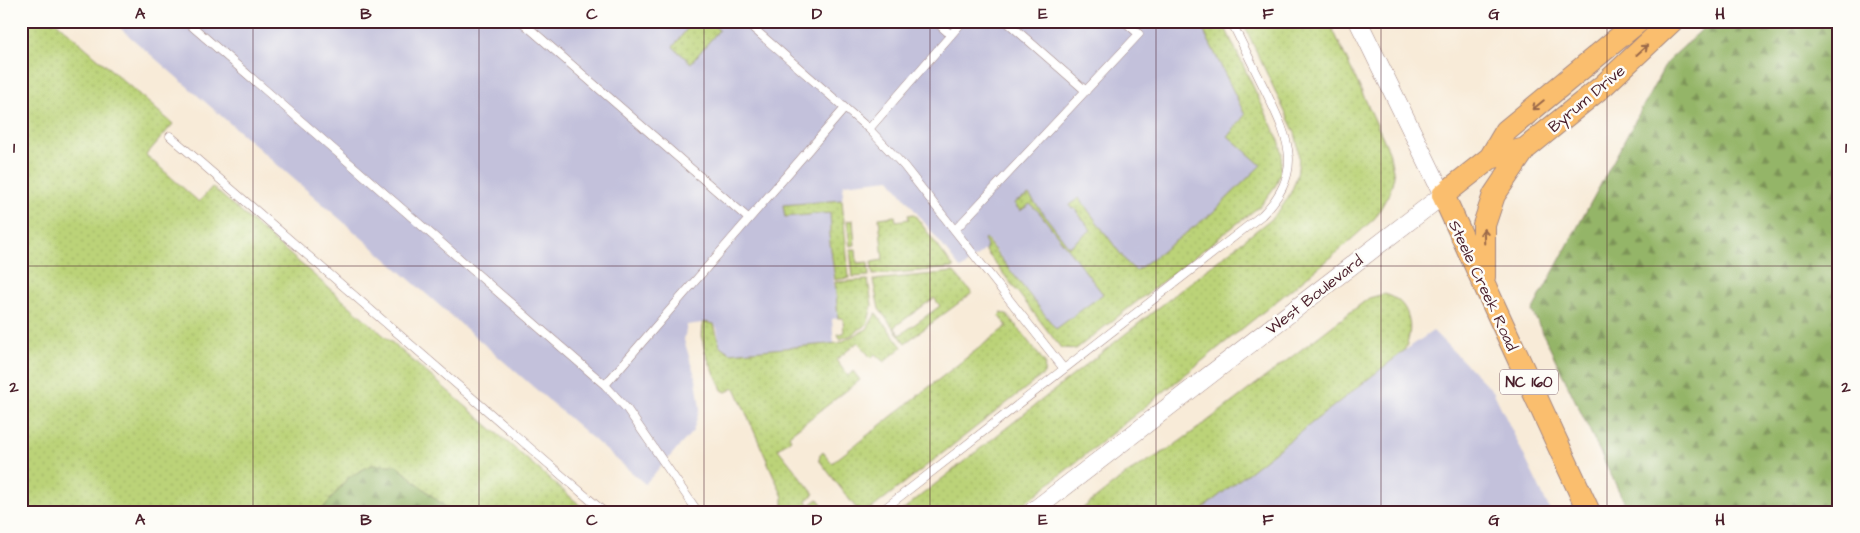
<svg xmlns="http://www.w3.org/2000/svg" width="1860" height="533" font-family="'Architects Daughter',sans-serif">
<defs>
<pattern id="grass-dots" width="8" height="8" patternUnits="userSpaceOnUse" patternTransform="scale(1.25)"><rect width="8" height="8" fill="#bbd378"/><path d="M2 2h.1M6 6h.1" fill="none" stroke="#a2b568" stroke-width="1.8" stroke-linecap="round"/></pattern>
<pattern id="forest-firs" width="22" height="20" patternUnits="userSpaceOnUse" patternTransform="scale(1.25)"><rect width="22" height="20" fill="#94b568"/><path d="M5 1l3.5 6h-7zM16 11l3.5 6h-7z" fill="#7b9356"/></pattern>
</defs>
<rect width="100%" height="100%" fill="#fdfcf7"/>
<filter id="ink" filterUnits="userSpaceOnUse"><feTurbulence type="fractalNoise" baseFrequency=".02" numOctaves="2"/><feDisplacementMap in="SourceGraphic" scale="10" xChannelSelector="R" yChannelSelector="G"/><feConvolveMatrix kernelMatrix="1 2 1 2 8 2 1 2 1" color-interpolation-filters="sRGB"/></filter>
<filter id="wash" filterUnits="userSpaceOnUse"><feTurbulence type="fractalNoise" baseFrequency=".0096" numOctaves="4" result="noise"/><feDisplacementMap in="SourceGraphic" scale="20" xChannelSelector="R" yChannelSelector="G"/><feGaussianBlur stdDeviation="1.12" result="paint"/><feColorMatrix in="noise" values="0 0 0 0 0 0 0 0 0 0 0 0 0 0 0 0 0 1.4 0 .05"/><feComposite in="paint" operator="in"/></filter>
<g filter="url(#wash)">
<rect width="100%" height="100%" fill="#f8ebd8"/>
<!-- industrial -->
<path fill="#c3c1db" d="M112,21H1199L1245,115L1228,136L1261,165L1211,214L1136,271L1128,264L1079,198L1069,205L1074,208L1092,230L1069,248L1029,195L1030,204L1039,212L1103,294L1056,330L986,238L984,240L987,246L986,249L961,269L890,179L844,184L842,200L784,205L785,217L830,213L831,230L829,235L838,318L832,319L834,344L730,353L720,346L717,328L714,324L710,322L687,325L684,340L696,379L700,408L693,431L645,484Z
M1433,331L1493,391L1551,512H1198L1404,351Z"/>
<!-- grass -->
<path fill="url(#grass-dots)" stroke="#827952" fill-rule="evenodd" d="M21,21H55L173,124L146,155L199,202L212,187L588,512H451L396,465L349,477L320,512H21Z
M693,21H708L719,30L691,63L673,47Z
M1199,21H1222L1280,143L1282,153L1280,174L1276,185L1261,205L1076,349L1061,348L985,250L987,246L984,240L985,238L1056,329L1103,294L1039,212L1030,204L1020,211L1014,203L1029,195L1069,247L1091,230L1074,208L1072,209L1069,205L1079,198L1128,264L1136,271L1211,214L1261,165L1228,136L1245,115Z
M1242,21H1329L1389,151L1394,176L1390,192L1375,218L1334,255L1014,512H900L1272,218C1296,194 1304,166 1295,133Z
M842,200L849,278L835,280L829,235L831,230L830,213L785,217L783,205Z
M914,214L954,268L873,275L871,262L883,260L879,218L895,216L896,221L909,219L908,215Z
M853,220L855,245L850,246L847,221Z
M850,249H856L857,263L868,262L869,276L853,277Z
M954,272L972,293L905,343L879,309L873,280ZM934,298L940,306L900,335L894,327Z
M868,280L872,305L868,323L852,335L840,339L838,334L844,333L843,318H838L835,282Z
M1384,294C1411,300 1415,329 1404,351L1198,512H1078L1129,472L1169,449L1197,429L1369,298Z
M876,313L902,347L884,362L875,354L871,358L858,342L836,360L848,376L853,371L860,380L789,435L791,439L778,449L814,494L806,500L810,505L818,499L828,512H779L783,509V497L736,390L734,388L726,392L722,390C713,366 697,348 704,322L714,324L720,346L730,353L839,343L867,329Z
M1001,313L1007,314L1045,363L1044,374L871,509L864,511L856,508L819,460L820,455L823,452L832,463L1007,326L999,315Z"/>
<!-- forest -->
<path fill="url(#forest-firs)" stroke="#6f6a4a" d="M1711,21H1839V512H1629L1532,311L1667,62Z
M371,465H396L451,512H320L349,477Z"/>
</g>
<g filter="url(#ink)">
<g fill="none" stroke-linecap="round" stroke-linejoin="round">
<!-- service casing -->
<g stroke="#a18582" stroke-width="9">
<path id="service" d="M186,21L605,385L845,108
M521,21L749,219
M745,21L869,129L963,21
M935,21L951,35
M1006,21L1086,91
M869,129L904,166L1064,369
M170,136L604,512
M955,230L1139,34L1124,21
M605,385L627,409L698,512
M880,512L1262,215C1304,173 1290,142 1267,94C1255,70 1243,45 1231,21"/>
</g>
<!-- tertiary casing -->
<g stroke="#a18582" stroke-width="19">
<path id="tertiary" d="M1032,512L1443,195L1358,21"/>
</g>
<!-- primary casing -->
<g stroke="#a18582" stroke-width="24">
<path id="primary" d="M1490,158L1525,149L1604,85L1672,21
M1484,277V225L1494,195L1525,149
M1589,512L1443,195L1490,158L1506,131L1639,21"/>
</g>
<!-- service -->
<use href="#service" stroke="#fff" stroke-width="8"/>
<!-- tertiary -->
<use href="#tertiary" stroke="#fff" stroke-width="18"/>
<!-- primary -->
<use href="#primary" stroke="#fabe6e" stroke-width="22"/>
</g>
<!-- one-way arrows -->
<defs><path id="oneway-shaft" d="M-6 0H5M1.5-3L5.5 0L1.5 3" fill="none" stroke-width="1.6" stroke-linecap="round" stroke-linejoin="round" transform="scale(1.25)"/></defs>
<g stroke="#996749">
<use href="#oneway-shaft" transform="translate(1642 50) rotate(-42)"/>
<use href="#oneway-shaft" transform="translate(1538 105) rotate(141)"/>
<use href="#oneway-shaft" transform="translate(1484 236) rotate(-92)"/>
</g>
</g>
<!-- grid -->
<path fill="none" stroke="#4a1f2b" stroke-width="1" stroke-opacity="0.55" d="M253,21V512M479,21V512M704,21V512M930,21V512M1156,21V512M1381,21V512M1607,21V512M21,266H1839"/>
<g text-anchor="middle" stroke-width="5" stroke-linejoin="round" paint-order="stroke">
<!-- shield labels -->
<rect fill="#fdfcf7" stroke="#806168" stroke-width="1" x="1500" y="369.5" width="58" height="25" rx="4"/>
<g font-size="15" font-weight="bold" fill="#4a1f2b">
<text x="1529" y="387">NC 160</text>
</g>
<!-- street labels -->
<g font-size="16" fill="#4a1f2b" stroke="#fdfcf7">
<text transform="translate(1586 98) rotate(-40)" y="6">Byrum Drive</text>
<text transform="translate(1484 285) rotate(65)" y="6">Steele Creek Road</text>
<text transform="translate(1314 294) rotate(-38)" y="6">West Boulevard</text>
</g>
</g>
<!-- margin -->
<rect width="1860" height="533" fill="none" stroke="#fdfcf7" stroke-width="55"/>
<rect x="28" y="28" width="1804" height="478" fill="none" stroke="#4a1f2b" stroke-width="2"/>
<g font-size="16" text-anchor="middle" font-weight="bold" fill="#4a1f2b">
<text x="140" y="19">A</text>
<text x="366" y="19">B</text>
<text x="592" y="19">C</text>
<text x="817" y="19">D</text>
<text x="1043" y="19">E</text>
<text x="1268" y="19">F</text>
<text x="1494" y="19">G</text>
<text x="1720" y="19">H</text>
<text x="14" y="153">1</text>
<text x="1846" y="153">1</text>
<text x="14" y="392">2</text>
<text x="1846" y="392">2</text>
<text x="140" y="525">A</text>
<text x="366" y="525">B</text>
<text x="592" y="525">C</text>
<text x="817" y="525">D</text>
<text x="1043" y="525">E</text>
<text x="1268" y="525">F</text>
<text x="1494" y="525">G</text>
<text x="1720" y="525">H</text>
</g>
</svg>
